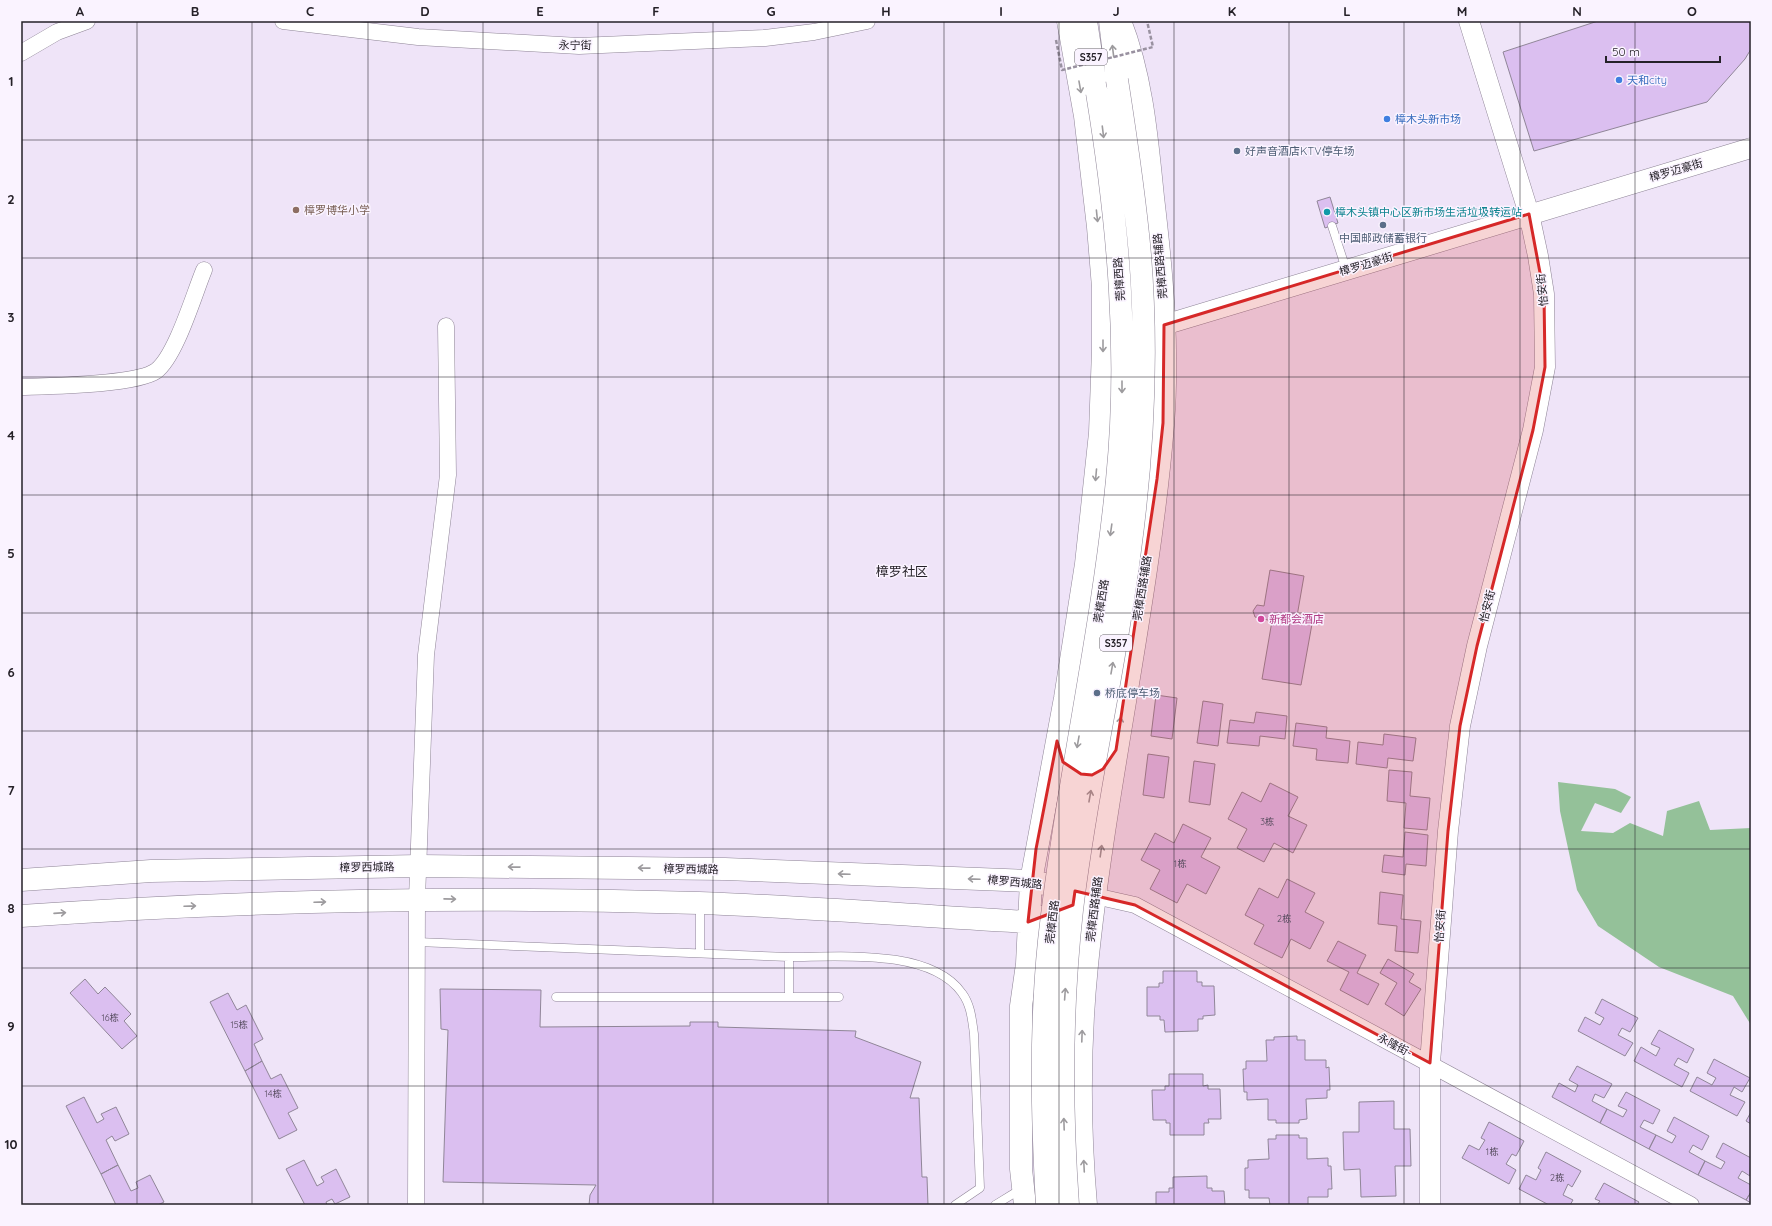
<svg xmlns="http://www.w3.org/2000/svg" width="1772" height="1226" font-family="Quicksand,'Noto Sans SC',sans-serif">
<rect width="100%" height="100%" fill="#efe4f8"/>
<!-- forest -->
<path fill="#94c199" d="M1558,782L1615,789L1631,797L1621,813L1595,803L1581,831L1613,833L1630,823L1663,836L1667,811L1699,801L1710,830L1751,828V1025L1733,996L1659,967L1598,926L1577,890L1560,811Z"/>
<!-- building -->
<path fill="#dbbff0" stroke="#908698" d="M1598,21H1751V49L1745,59L1707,102L1534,151L1503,52Z
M1330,197L1338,223L1325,228L1317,201Z
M1270,570L1304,576L1296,622L1312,624L1301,685L1262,679L1272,621L1255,617L1253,611L1257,605L1264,606Z
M1156,695L1177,698L1172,739L1151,736Z
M1203,701L1223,704L1218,746L1197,743Z
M1256,712L1287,716L1285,739L1260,736L1259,746L1227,743L1230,720L1254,723Z
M1296,723L1327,727L1326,738L1350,741L1348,763L1316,760L1317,749L1293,746Z
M1384,734L1416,738L1413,761L1388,758L1387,768L1356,764L1358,742L1383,745Z
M1148,754L1169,757L1164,798L1143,795Z
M1194,761L1215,764L1210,805L1189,802Z
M1389,770L1412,772L1410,796L1430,798L1427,830L1404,828L1406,803L1387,801Z
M1270,783L1298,797L1288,816L1307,825L1293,853L1274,843L1264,862L1237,848L1247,829L1228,819L1242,792L1261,802Z
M1183,824L1211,838L1201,857L1220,867L1206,894L1187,884L1177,903L1150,889L1160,870L1141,860L1155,833L1174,843Z
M1405,832L1428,835L1426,866L1406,864L1405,875L1382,872L1384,855L1403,857Z
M1287,879L1315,893L1305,912L1324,922L1310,949L1291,939L1282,958L1254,944L1264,925L1245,915L1259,888L1278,898Z
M1380,892L1403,895L1401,919L1421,921L1418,953L1395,951L1397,926L1378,924Z
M1338,941L1366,955L1357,973L1379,984L1368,1005L1340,990L1349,972L1327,961Z
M1388,959L1414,974L1409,982L1421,989L1404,1016L1385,1004L1397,983L1380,973Z
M1163,971H1197V982H1202V986H1214L1215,1015L1203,1016V1019H1198V1031L1165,1032L1164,1020H1160V1016H1147V987H1159V983H1163Z
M85,979L98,994L105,987L131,1014L124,1021L137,1036L122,1049L70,993Z
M440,989L541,990L540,1027L690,1026V1022H718V1027L856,1031L855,1037L921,1062L910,1098H919L922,1177H927L928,1205H589L590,1195L596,1185L443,1182L448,1030L441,1029Z
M228,993L237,1010L246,1005L263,1039L254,1044L262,1061L245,1071L210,1002Z
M1602,999L1638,1018L1630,1032L1622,1028L1618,1035L1633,1043L1625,1056L1578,1031L1585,1017L1600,1025L1604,1018L1595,1013Z
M1659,1030L1694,1049L1687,1063L1678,1058L1674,1065L1689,1073L1682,1087L1634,1061L1641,1047L1656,1056L1660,1048L1651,1044Z
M1297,1036V1040H1305V1060H1326V1068L1329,1067L1330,1090H1327V1098L1306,1099L1307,1119L1299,1120V1123H1276V1120H1268V1099L1247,1100V1092H1244L1243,1069H1246V1061H1267L1266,1040H1274V1037Z
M1714,1059L1750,1078L1742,1092L1734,1087L1730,1095L1745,1102L1737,1116L1690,1091L1697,1077L1712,1085L1716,1078L1707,1073Z
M262,1061L271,1079L281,1074L298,1108L288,1113L297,1130L279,1139L245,1071Z
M1577,1066L1612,1084L1604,1098L1595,1094L1592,1101L1607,1109L1600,1123L1552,1097L1559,1083L1575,1092L1578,1085L1569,1080Z
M1169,1074H1203V1086L1208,1085V1089H1220L1221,1119H1208L1209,1123H1204V1135H1170V1123H1166V1120H1153L1152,1090H1165V1086H1169Z
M1626,1092L1660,1110L1653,1124L1644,1120L1640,1127L1656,1135L1649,1149L1600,1123L1607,1109L1623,1117L1627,1110L1618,1106Z
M84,1097L97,1123L104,1119L101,1114L116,1107L129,1134L115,1141L112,1136L106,1140L118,1165L101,1174L66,1106Z
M1394,1101V1129H1410L1411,1166H1395L1396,1196L1361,1197L1360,1169L1344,1170L1343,1132H1359V1102Z
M1751,1112V1124L1746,1121Z
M1674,1117L1709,1136L1702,1150L1693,1145L1689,1152L1705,1161L1698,1175L1649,1149L1656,1135L1672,1143L1676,1136L1667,1131Z
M1489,1122L1524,1141L1516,1156L1512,1154L1506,1164L1516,1170L1509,1184L1462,1158L1469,1145L1479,1150L1485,1140L1481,1138Z
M1276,1135H1299V1138H1307V1159L1328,1158V1166H1331L1332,1189H1328V1197H1308V1205H1270L1269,1198H1249V1190H1245V1168H1248V1160L1269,1159L1268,1139H1276Z
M1723,1143L1751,1158L1750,1176L1742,1171L1738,1178L1751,1185V1192L1746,1200L1698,1175L1705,1161L1721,1169L1725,1162L1716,1157Z
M1546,1152L1581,1171L1572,1187L1568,1184L1563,1195L1573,1200L1570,1205H1549L1519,1189L1526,1175L1536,1180L1541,1170L1538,1168Z
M304,1160L317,1186L324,1182L321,1177L336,1169L350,1197L335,1204L332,1199L326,1202L327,1205H305L286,1169Z
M118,1165L131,1191L138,1188L136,1182L150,1175L164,1202L158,1205H116L101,1174Z
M1207,1176V1188H1212V1191H1224L1225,1205H1156V1192H1169V1188H1173V1177Z
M1604,1183L1639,1202L1637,1205H1597L1600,1201L1595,1199Z
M1751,1192V1203L1746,1200Z"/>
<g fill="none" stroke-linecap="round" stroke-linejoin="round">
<!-- service casing -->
<g stroke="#8e8496" stroke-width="9">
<path id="service" d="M1332,226L1346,269
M417,942L789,957
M700,953V904
M556,997H839
M789,997V957C839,957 930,948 962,993C971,1005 972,1020 974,1034L980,1188L955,1205
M995,1205L1021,1189"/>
</g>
<!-- minor casing -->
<g stroke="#8e8496" stroke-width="17">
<path id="minor" d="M283,21L418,37L579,46L765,38L814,32L867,21
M21,53L57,32L87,21
M21,387C49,386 136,385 156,371C176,356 194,294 204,270
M1095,896L1135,905L1691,1205
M416,1205L417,899L426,655L448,475L446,326"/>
</g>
<!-- tertiary casing -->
<g stroke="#8e8496" stroke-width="21">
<path id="tertiary" d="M1164,325L1751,148
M1430,1205V1063L1448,831L1460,726L1477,646L1533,430L1545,367L1544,294L1538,256L1529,214L1469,21"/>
</g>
<!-- secondary casing -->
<g stroke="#8e8496" stroke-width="23">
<path id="secondary" d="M21,880L151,871L419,866L725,869L1031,881L1045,884
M21,916C247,900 473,896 699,903C809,907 919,916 1028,922L1042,917
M1025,1205L1021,1169V1006L1027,964L1031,881L1065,698L1086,564L1100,433L1103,350V287L1098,227L1085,116L1068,21
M1086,1205C1079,1125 1079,1045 1087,965C1105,784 1148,606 1163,425C1169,349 1162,273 1153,197C1147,138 1142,77 1120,21"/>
</g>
<!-- primary casing -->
<g stroke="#8e8496" stroke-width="23">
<path id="primary" d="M1086,21L1097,93
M1110,21L1117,80"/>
</g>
<!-- service -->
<use href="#service" stroke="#fff" stroke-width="8"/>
<!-- minor -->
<use href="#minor" stroke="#fff" stroke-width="16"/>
<!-- tertiary -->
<use href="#tertiary" stroke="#fff" stroke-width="20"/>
<!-- secondary -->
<use href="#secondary" stroke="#fff" stroke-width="22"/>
<!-- primary -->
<use href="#primary" stroke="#fff" stroke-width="22"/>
<!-- primary-bridge casing -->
<g stroke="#8e8496" stroke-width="23" stroke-linecap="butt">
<path id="primary-bridge" d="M1047,1205C1042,1117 1040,1029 1049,941C1066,786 1102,635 1117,480C1130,351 1118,221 1097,93
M1068,1205C1061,1107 1061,1008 1072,910C1086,789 1115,671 1130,550C1143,453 1148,353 1140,255C1135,197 1126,138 1117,80"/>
</g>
<!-- path-bridge -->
<path stroke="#9991a0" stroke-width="2.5" stroke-dasharray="4 2" stroke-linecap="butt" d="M1056,40L1062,70L1153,47L1147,21"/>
<!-- primary-bridge -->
<use href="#primary-bridge" stroke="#fff" stroke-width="22"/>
</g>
<!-- one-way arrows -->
<defs><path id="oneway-shaft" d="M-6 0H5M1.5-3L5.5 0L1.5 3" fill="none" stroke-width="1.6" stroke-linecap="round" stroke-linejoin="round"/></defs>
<g stroke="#9d9b9e">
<use href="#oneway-shaft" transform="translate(1113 51) rotate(-97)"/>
<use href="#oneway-shaft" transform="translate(1080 87) rotate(80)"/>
<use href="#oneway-shaft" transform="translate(1103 132) rotate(83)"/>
<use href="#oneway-shaft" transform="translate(1097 216) rotate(84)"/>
<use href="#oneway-shaft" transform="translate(1103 346) rotate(90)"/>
<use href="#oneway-shaft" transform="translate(1122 387) rotate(90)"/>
<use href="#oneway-shaft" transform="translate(1096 475) rotate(95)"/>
<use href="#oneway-shaft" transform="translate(1111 530) rotate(98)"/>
<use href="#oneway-shaft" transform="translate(1112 668) rotate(-80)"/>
<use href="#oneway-shaft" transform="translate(1120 723) rotate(-82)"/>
<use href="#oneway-shaft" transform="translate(1078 742) rotate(100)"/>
<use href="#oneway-shaft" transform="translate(1090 796) rotate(-80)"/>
<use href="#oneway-shaft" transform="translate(1101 851) rotate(-82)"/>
<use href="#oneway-shaft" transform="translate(514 867) rotate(-179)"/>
<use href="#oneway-shaft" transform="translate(644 868) rotate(-179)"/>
<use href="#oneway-shaft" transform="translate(844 874) rotate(-178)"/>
<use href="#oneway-shaft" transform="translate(974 879) rotate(-178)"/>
<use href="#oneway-shaft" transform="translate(450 899) rotate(1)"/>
<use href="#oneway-shaft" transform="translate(320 902) rotate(-2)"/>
<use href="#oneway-shaft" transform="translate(190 906) rotate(-2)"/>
<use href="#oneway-shaft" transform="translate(60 913) rotate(-4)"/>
<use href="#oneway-shaft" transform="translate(1065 994) rotate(-86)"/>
<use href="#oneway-shaft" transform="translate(1082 1036) rotate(-88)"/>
<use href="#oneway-shaft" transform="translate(1064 1124) rotate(-92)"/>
<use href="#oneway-shaft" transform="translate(1084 1166) rotate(-93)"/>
</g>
<!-- marked area -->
<path fill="#d62828" fill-opacity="0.2" stroke="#d62828" stroke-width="3" stroke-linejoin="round" d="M1529,214L1544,294L1545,367L1533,430L1477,646L1460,726L1448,831L1430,1063L1135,905L1075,891L1073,905L1028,922L1036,849L1057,741L1063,762L1081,774L1092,775L1103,769L1116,750L1157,479L1163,423L1164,325Z"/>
<!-- grid -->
<path fill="none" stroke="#252128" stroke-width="1" stroke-opacity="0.55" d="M137,21V1205M252,21V1205M368,21V1205M483,21V1205M598,21V1205M713,21V1205M828,21V1205M944,21V1205M1059,21V1205M1174,21V1205M1289,21V1205M1404,21V1205M1520,21V1205M1635,21V1205M21,140H1751M21,258H1751M21,377H1751M21,495H1751M21,613H1751M21,731H1751M21,849H1751M21,968H1751M21,1086H1751"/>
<!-- markers -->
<g fill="#3f7fe0" stroke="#faf3ff" stroke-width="1.5">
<circle cx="1619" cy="80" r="4"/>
<circle cx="1387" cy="119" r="4"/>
</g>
<g fill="#5c6f8a" stroke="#faf3ff" stroke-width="1.5">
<circle cx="1237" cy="151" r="4"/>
<circle cx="1383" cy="225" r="4"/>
<circle cx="1097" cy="693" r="4"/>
</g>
<circle fill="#8d6e63" stroke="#faf3ff" stroke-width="1.5" cx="296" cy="210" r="4"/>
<circle fill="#0f9aa8" stroke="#faf3ff" stroke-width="1.5" cx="1327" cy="212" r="4"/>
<circle fill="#d1479c" stroke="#faf3ff" stroke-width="1.5" cx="1261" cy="619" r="4"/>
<g text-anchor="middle" stroke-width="3" stroke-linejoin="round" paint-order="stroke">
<!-- number labels -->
<g font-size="9" fill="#52485a">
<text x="1267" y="825">3栋</text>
<text x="1180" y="867">1栋</text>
<text x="1284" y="922">2栋</text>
<text x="110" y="1021">16栋</text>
<text x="239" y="1028">15栋</text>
<text x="273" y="1097">14栋</text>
<text x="1492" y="1155">1栋</text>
<text x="1557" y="1181">2栋</text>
</g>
<!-- shield labels -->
<g fill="#faf3ff" stroke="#656068" stroke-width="1">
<rect x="1075" y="49" width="32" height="16" rx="3"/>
<rect x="1100" y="635" width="32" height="16" rx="3"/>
</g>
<g font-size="10" font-weight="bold" fill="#252128">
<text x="1091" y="61">S357</text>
<text x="1116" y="647">S357</text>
</g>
<!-- street labels -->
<g font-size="11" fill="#252128" stroke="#faf3ff">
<text transform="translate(575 45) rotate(1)" y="4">永宁街</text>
<text transform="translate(1676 170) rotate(-16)" y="4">樟罗迈豪街</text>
<text transform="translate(1366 264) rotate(-17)" y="4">樟罗迈豪街</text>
<text transform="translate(1160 266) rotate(-95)" y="4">莞樟西路辅路</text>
<text transform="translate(1119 279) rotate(-94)" y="4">莞樟西路</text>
<text transform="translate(1542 290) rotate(-96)" y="4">怡安街</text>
<text transform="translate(1142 588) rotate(-81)" y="4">莞樟西路辅路</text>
<text transform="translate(1101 601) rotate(-81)" y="4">莞樟西路</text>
<text transform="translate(1487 606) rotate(-76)" y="4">怡安街</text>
<text transform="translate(367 867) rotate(-1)" y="4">樟罗西城路</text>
<text transform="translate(691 869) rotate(1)" y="4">樟罗西城路</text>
<text transform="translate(1015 882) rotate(5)" y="4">樟罗西城路</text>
<text transform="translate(1094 909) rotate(-83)" y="4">莞樟西路辅路</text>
<text transform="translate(1052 922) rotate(-83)" y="4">莞樟西路</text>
<text transform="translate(1440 926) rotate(-86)" y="4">怡安街</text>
<text transform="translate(1395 1045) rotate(28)" y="4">永隆街-</text>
</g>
<!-- shop labels -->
<g font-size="11" fill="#366cbe" stroke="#faf3ff" text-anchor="start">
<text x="1627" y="84">天和city</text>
<text x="1395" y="123">樟木头新市场</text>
</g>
<!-- service labels -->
<g font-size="11" fill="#4e5e75" stroke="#faf3ff" text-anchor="start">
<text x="1245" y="155">好声音酒店KTV停车场</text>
<text x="1383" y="242" text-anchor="middle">中国邮政储蓄银行</text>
<text x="1105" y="697">桥底停车场</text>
</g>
<!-- education labels -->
<g font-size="11" fill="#785e54" stroke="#faf3ff" text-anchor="start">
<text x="304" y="214">樟罗博华小学</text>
</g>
<!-- culture labels -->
<g font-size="11" fill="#0d838f" stroke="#faf3ff" text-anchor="start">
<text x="1335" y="216">樟木头镇中心区新市场生活垃圾转运站</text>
</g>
<!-- hotel labels -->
<g font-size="11" fill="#b23c85" stroke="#faf3ff" text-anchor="start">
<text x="1269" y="623">新都会酒店</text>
</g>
<!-- quarter labels -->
<g font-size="13" fill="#252128" stroke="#faf3ff">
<text x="902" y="576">樟罗社区</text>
</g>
</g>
<!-- border -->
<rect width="1772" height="1226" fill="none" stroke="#faf3ff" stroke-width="44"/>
<!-- scale -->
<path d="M1606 56v6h114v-6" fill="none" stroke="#252128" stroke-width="2"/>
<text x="1612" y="56" font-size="12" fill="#252128" stroke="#faf3ff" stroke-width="3" paint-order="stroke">50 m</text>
<rect x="22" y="22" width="1728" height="1182" fill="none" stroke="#252128" stroke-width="1.5"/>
<g font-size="13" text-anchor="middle" font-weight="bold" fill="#252128">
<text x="80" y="16">A</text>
<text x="195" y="16">B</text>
<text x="310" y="16">C</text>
<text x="425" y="16">D</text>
<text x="540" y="16">E</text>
<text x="656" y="16">F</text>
<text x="771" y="16">G</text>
<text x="886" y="16">H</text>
<text x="1001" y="16">I</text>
<text x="1116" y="16">J</text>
<text x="1232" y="16">K</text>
<text x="1347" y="16">L</text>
<text x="1462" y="16">M</text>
<text x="1577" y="16">N</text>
<text x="1692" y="16">O</text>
<text x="11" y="86">1</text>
<text x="11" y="204">2</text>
<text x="11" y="322">3</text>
<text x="11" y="440">4</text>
<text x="11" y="558">5</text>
<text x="11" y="677">6</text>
<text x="11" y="795">7</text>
<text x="11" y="913">8</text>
<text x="11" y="1031">9</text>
<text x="11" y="1149">10</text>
</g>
</svg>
